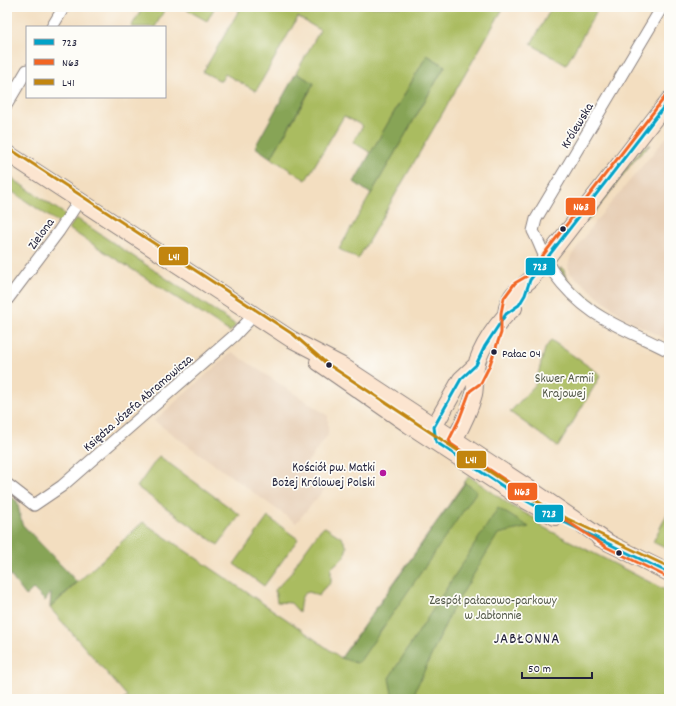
<svg xmlns="http://www.w3.org/2000/svg" width="676" height="706" font-family="Dekko,sans-serif">
<rect width="100%" height="100%" fill="#fdfcf7"/>
<filter id="ink" filterUnits="userSpaceOnUse"><feTurbulence type="fractalNoise" baseFrequency=".025" numOctaves="2"/><feDisplacementMap in="SourceGraphic" scale="8" xChannelSelector="R" yChannelSelector="G"/><feConvolveMatrix kernelMatrix="1 2 1 2 8 2 1 2 1" color-interpolation-filters="sRGB"/></filter>
<filter id="wash" filterUnits="userSpaceOnUse"><feTurbulence type="fractalNoise" baseFrequency=".012" numOctaves="4" result="noise"/><feDisplacementMap in="SourceGraphic" scale="16" xChannelSelector="R" yChannelSelector="G"/><feGaussianBlur stdDeviation="0.9" result="paint"/><feColorMatrix in="noise" values="0 0 0 0 0 0 0 0 0 0 0 0 0 0 0 0 0 1.4 0 .05"/><feComposite in="paint" operator="in"/></filter>
<g filter="url(#wash)">
<rect width="100%" height="100%" fill="#f3dec0"/>
<!-- built -->
<path fill="#e7cfb6" d="M669,134V341L625,318L570,273L568,265L571,256L595,222Z
M232,352L328,416V435L304,467L328,485L296,523L154,421Z"/>
<!-- green -->
<path fill="#aabc60" stroke="#666f4e" d="M143,7H166L155,27H131Z
M189,7H215L207,21L187,10Z
M241,7H504L358,259L339,249L445,66L427,55L371,153L353,142L363,126L344,116L306,180L271,158L314,84L296,73L320,30L298,17L256,91L225,74L221,81L203,72Z
M552,7H599L566,65L531,44Z
M650,145L636,158L588,221L587,218L642,148Z
M7,175L66,215L60,224L7,188Z
M76,218L236,325L230,332L69,229Z
M563,268L566,278L572,285L622,322V325C597,310 574,294 559,269Z
M551,340L601,375L558,447L510,412L535,385L545,349Z
M159,456L240,515L218,545L137,487Z
M469,476L513,507L538,520L537,524L669,592V699H124L127,696L50,608L143,522L289,621L341,658Z
M669,510V550L653,542Z
M268,517L298,539L264,586L234,564Z
M325,527L342,538L347,547L344,557L331,568V583L323,589L319,596L309,592C299,594 301,603 299,612L291,603L277,602L275,590L291,573L299,559L321,529Z"/>
<!-- forest -->
<path fill="#87a456" stroke="#546348" d="M427,55L445,66L371,194L354,182Z
M296,73L314,83L271,158L255,147Z
M465,483L477,491L360,661L356,663L341,658Z
M7,494L17,501L22,524L77,582L50,608L51,592L45,601L33,589L26,596L7,571Z
M498,508L529,527L498,534L451,612L416,689L413,699H393L389,678Z"/>
</g>
<g filter="url(#ink)">
<g fill="none" stroke-linecap="round" stroke-linejoin="round">
<!-- street casing -->
<g stroke="#8a807e" stroke-width="13">
<path id="street" d="M662,7L536,219L533,231C540,244 545,260 553,272C587,319 621,326 669,351
M52,27L64,7
M7,104L27,70
M7,300L59,231L79,201
M7,484L34,505L62,486L235,335L254,315"/>
</g>
<!-- secondary casing -->
<g stroke="#8a807e" stroke-width="18">
<path id="secondary" d="M7,153L291,339L341,365L533,491L609,543
M506,314C508,295 516,291 530,280L669,100
M318,362L409,425L516,495L555,517
M435,437L434,427L461,379L476,365
M454,440C462,426 470,410 474,394C476,385 474,376 476,367C479,349 500,318 514,308
M599,538L669,573"/>
</g>
<!-- street -->
<use href="#street" stroke="#fff" stroke-width="11"/>
<!-- secondary -->
<use href="#secondary" stroke="#fce5d0" stroke-width="16"/>
<!-- bus-1 casing -->
<g stroke="#fdfcf7" stroke-width="6">
<path id="bus-1" d="M436,442L434,427L461,379L476,365L485,346L506,314L519,305L525,295L530,280L669,100
M436,442L516,495L566,523L669,573"/>
</g>
<!-- bus-2 casing -->
<g stroke="#fdfcf7" stroke-width="6">
<path id="bus-2" d="M665,97L527,276L515,283L504,298L501,313V333L489,367L481,383L470,391L459,420L449,440L451,444L606,547L667,577"/>
</g>
<!-- bus-3 casing -->
<g stroke="#fdfcf7" stroke-width="6">
<path id="bus-3" d="M10,149L294,335L326,363L519,491L568,519L669,567"/>
</g>
<!-- bus-1 -->
<use href="#bus-1" stroke="#02a2c7" stroke-width="3"/>
<!-- bus-2 -->
<use href="#bus-2" stroke="#f26522" stroke-width="3"/>
<!-- bus-3 -->
<use href="#bus-3" stroke="#c2850f" stroke-width="3"/>
</g>
</g>
<!-- markers -->
<g fill="#22223b" stroke="#fdfcf7" stroke-width="1.5">
<circle cx="563" cy="229" r="3.5"/>
<circle cx="494" cy="352" r="3.5"/>
<circle cx="329" cy="365" r="3.5"/>
<circle cx="619" cy="553" r="3.5"/>
</g>
<circle fill="#b5179e" stroke="#fdfcf7" stroke-width="1.5" cx="383" cy="473" r="4"/>
<g text-anchor="middle" stroke-width="3.5" stroke-linejoin="round" paint-order="stroke">
<!-- bus labels -->
<g font-size="12" fill="#22223b" stroke="#fdfcf7" text-anchor="start">
<text x="502" y="357">Pałac 04</text>
</g>
<!-- street labels -->
<g font-size="13" fill="#22223b" stroke="#fdfcf7">
<text transform="translate(576 125) rotate(-59)" y="5">Królewska</text>
<text transform="translate(40 233) rotate(-54)" y="5">Zielona</text>
<text transform="translate(137 402) rotate(-41)" y="5">Księdza Józefa Abramowicza</text>
</g>
<!-- park labels -->
<g font-size="13" fill="#525848" stroke="#fdfcf7">
<text x="564" y="382">Skwer Armii<tspan x="564" dy="15">Krajowej</tspan></text>
<text x="493" y="604">Zespół pałacowo-parkowy<tspan x="493" dy="15">w Jabłonnie</tspan></text>
</g>
<!-- poi labels -->
<g font-size="13" fill="#22223b" stroke="#fdfcf7" text-anchor="end">
<text x="375" y="471">Kościół pw. Matki<tspan x="375" dy="15">Bożej Królowej Polski</tspan></text>
</g>
<!-- quarter labels -->
<g font-size="15" letter-spacing="1" fill="#22223b" stroke="#fdfcf7">
<text x="527" y="643">JABŁONNA</text>
</g>
</g>
<g stroke="#fdfcf7" stroke-width="1.5">
<rect x="565" y="197" width="31" height="19" rx="4" fill="#f26522"/>
<rect x="158" y="246" width="31" height="20" rx="4" fill="#c2850f"/>
<rect x="525" y="257" width="31" height="19" rx="4" fill="#02a2c7"/>
<rect x="456" y="450" width="31" height="19" rx="4" fill="#c2850f"/>
<rect x="507" y="482" width="31" height="19" rx="4" fill="#f26522"/>
<rect x="534" y="504" width="30" height="19" rx="4" fill="#02a2c7"/>
</g>
<g font-size="11" text-anchor="middle" font-weight="bold" fill="#fff">
<text x="581" y="210">N63</text>
<text x="174" y="260">L41</text>
<text x="540" y="270">723</text>
<text x="471" y="463">L41</text>
<text x="522" y="495">N63</text>
<text x="549" y="517">723</text>
</g>
<!-- margin -->
<rect width="676" height="706" fill="none" stroke="#fdfcf7" stroke-width="24"/>
<!-- legend -->
<rect x="26" y="26" width="140" height="72" fill="#fdfcf7" stroke="#a5a5ac"/>
<rect x="34" y="39" width="20" height="6" fill="#02a2c7" stroke="#a5a5ac"/>
<text x="62" y="46" font-size="12" fill="#22223b">723</text>
<rect x="34" y="59" width="20" height="6" fill="#f26522" stroke="#a5a5ac"/>
<text x="62" y="66" font-size="12" fill="#22223b">N63</text>
<rect x="34" y="79" width="20" height="6" fill="#c2850f" stroke="#a5a5ac"/>
<text x="62" y="86" font-size="12" fill="#22223b">L41</text>
<!-- scale -->
<path d="M522 672v6h70v-6" fill="none" stroke="#22223b" stroke-width="2"/>
<text x="528" y="672" font-size="12" fill="#22223b" stroke="#fdfcf7" stroke-width="3" paint-order="stroke">50 m</text>
</svg>
